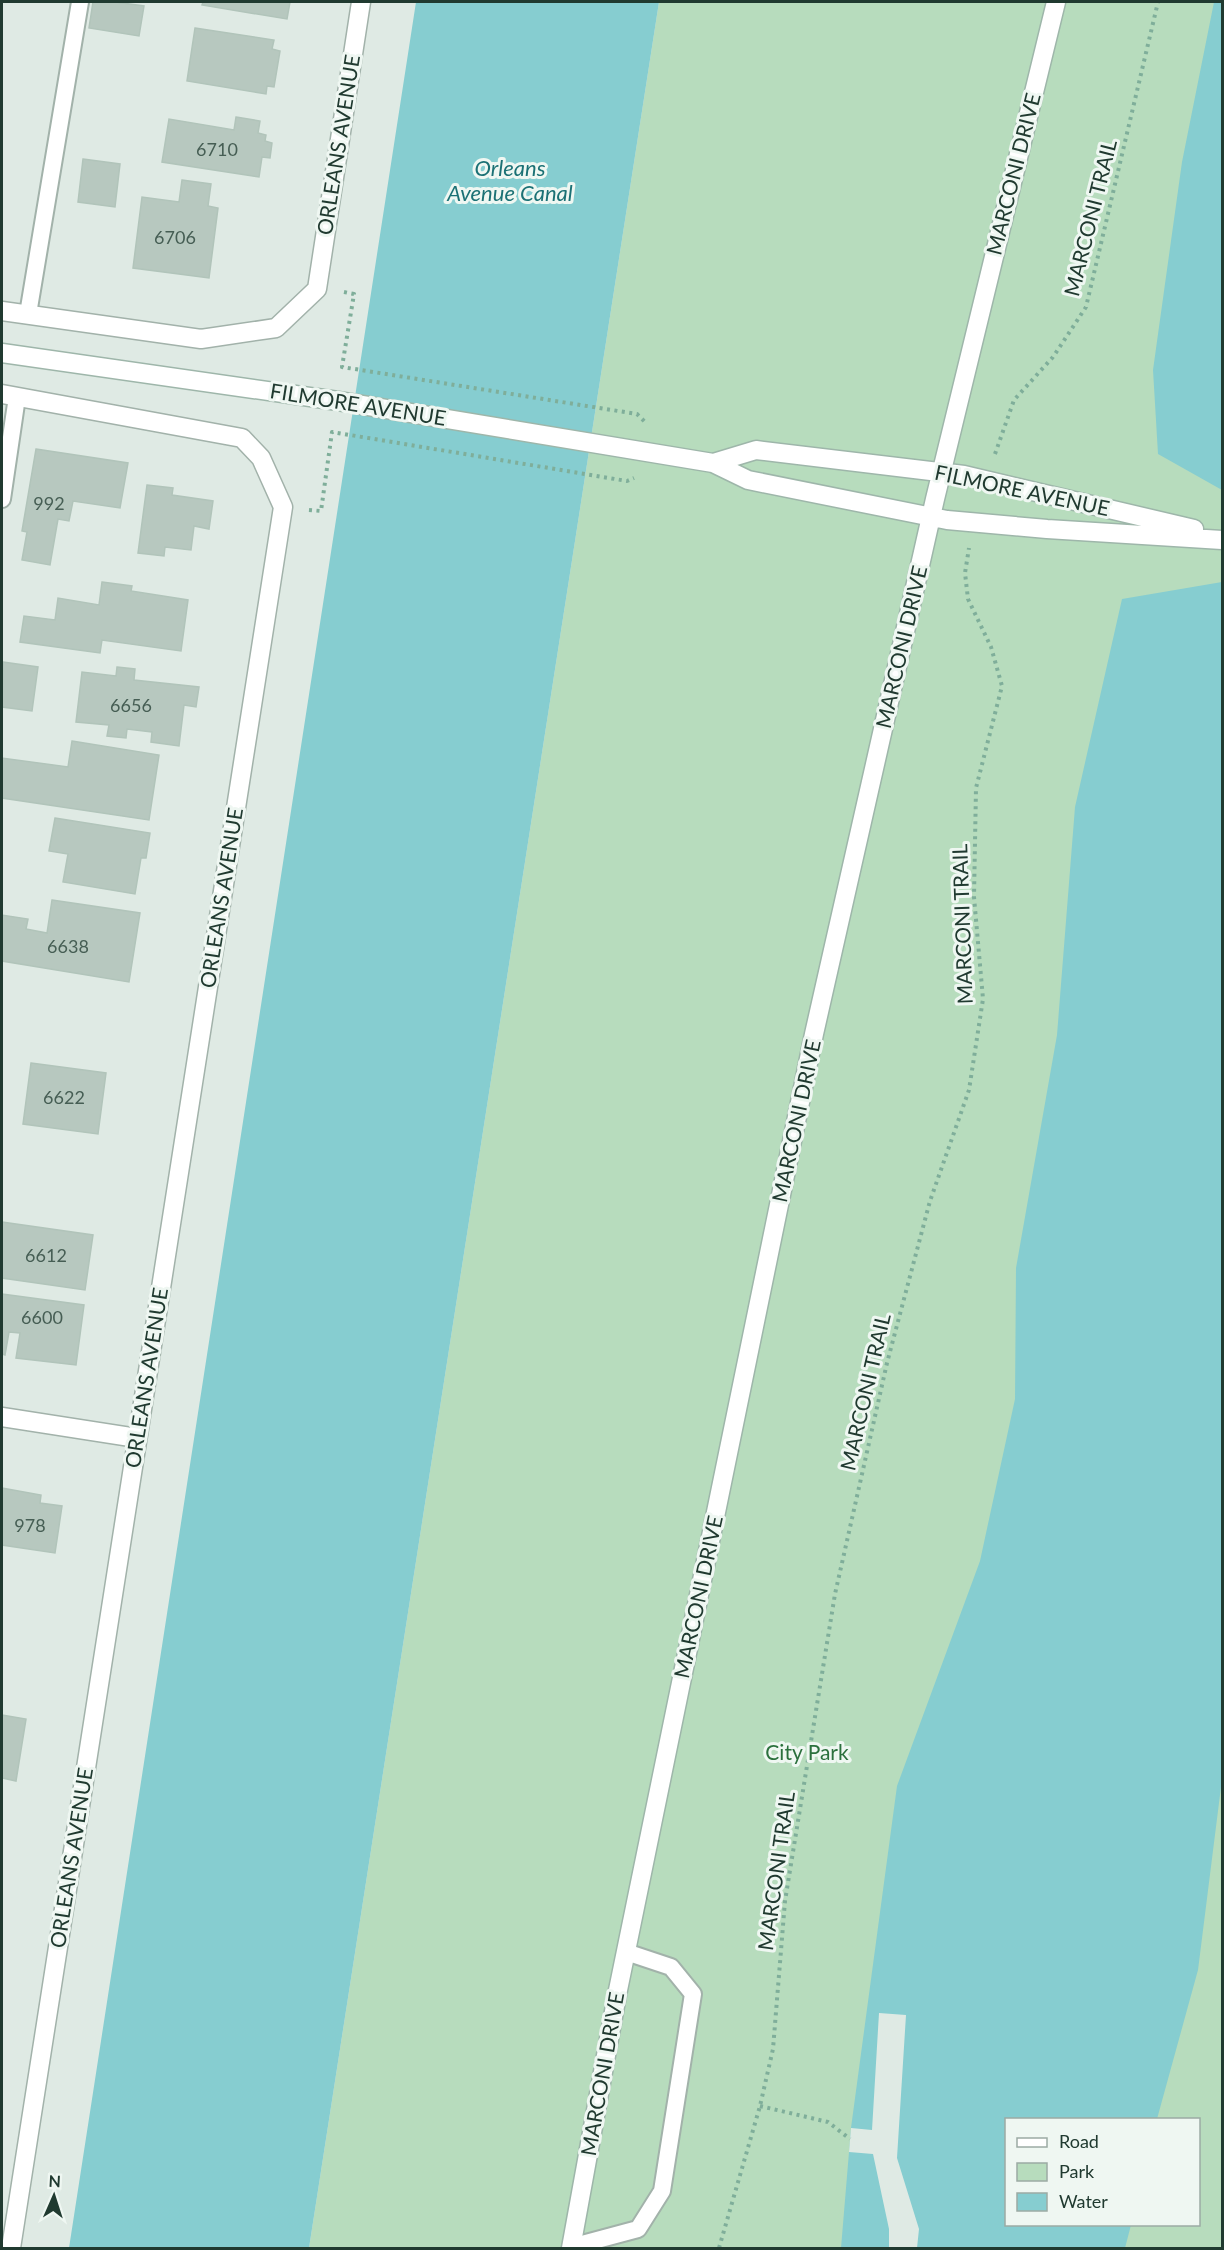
<svg xmlns="http://www.w3.org/2000/svg" width="1224" height="2250" font-family="Lato,sans-serif">
<rect width="100%" height="100%" fill="#dfeae4"/>
<!-- green -->
<path fill="#b7dcbd" fill-rule="evenodd" d="M659,2H1222V2248H309ZM1006,2120H1198V2224H1006Z"/>
<!-- water -->
<path fill="#86cdd0" d="M416,2H659L309,2248H69Z
M1214,2H1222V490L1158,454L1153,370L1182,162Z
M1222,582V1779L1198,1970L1157,2119L1006,2120V2224L1131,2225L1125,2248H841L851,2128L897,1786L980,1561L1015,1399L1016,1268L1057,1035L1075,807L1122,599Z"/>
<!-- pier -->
<path fill="#dfeae4" d="M879,2013L906,2015L897,2158L919,2229L917,2248H889V2229L873,2154L849,2152L851,2128L872,2130Z"/>
<!-- building -->
<path fill="#b7c8bf" stroke="#b1c4ba" stroke-width="1.5" d="M93,2H115L144,6L139,36L89,28Z
M203,2H290L287,19L202,5Z
M195,28L274,40L272,49L280,51L274,87L267,86L266,94L187,81Z
M236,117L260,121L258,133L266,135L265,141L272,143L270,158L262,157L259,177L162,162L169,119L234,130Z
M83,159L120,164L115,207L78,202Z
M182,180L211,184L208,206L218,208L209,278L133,268L142,197L179,202Z
M36,449L128,463L120,508L73,501L69,521L58,519L50,565L22,560L27,532L22,531Z
M147,485L173,488L172,495L213,501L209,529L194,526L191,550L165,547L164,556L138,553Z
M102,582L132,586L131,591L188,600L181,651L102,640L100,653L20,642L24,616L55,620L58,598L99,605Z
M3,662L38,667L32,711L2,707Z
M117,667L135,669L134,680L199,687L196,707L184,705L179,746L151,742L152,732L127,729L126,738L107,736L109,725L76,722L82,672L116,676Z
M72,741L159,755L149,820L2,798V758L68,767Z
M55,818L150,833L146,858H141L135,894L63,882L68,854L49,851Z
M52,900L140,913L129,982L2,961V915L28,919L26,929L47,933Z
M31,1063L106,1073L98,1134L23,1124Z
M2,1222L93,1235L85,1290L2,1278Z
M2,1294L84,1305L76,1365L16,1358L20,1333L9,1332L5,1355L2,1354Z
M2,1488L41,1495L40,1503L62,1506L55,1553L2,1545Z
M2,1715L26,1719L16,1781L2,1778Z"/>
<g fill="none" stroke-linecap="round" stroke-linejoin="round">
<!-- lane casing -->
<g stroke="#a2b2aa" stroke-width="20">
<path id="lane" d="M28,314L80,2
M2,499L17,397
M571,2247L638,2229L662,2191L693,1994L671,1967L626,1952"/>
</g>
<!-- street casing -->
<g stroke="#a2b2aa" stroke-width="21">
<path id="street" d="M2,311L201,339L276,328L317,289L361,2
M2,394L242,438L261,458L283,507L11,2248
M2,1417L137,1438"/>
</g>
<!-- secondary casing -->
<g stroke="#9eb6aa" stroke-width="21">
<path id="secondary" d="M2,353L338,401L713,463L748,480L947,520L1047,529L1222,540
M713,463L756,450L964,475L1194,529
M571,2248L617,1995L814,1034L935,499L1056,2"/>
</g>
<!-- path -->
<path stroke="#7fae9a" stroke-width="4" stroke-dasharray="3 4.5" stroke-linecap="butt" d="M344,292L354,294L342,367L637,414L647,424
M995,454L1014,400L1053,357L1086,307L1158,2
M309,510L321,511L332,432L627,481L634,478
M760,2106L828,2122L850,2139
M719,2248L760,2106L773,2049L785,1901L835,1594L887,1363L930,1201L969,1090L983,999L974,897L976,788L1002,686L991,647L968,599L965,573L969,548"/>
<!-- lane -->
<use href="#lane" stroke="#fff" stroke-width="16"/>
<!-- street -->
<use href="#street" stroke="#fff" stroke-width="18"/>
<!-- secondary -->
<use href="#secondary" stroke="#fff" stroke-width="18"/>
</g>
<g text-anchor="middle" stroke-width="6" stroke-linejoin="round" paint-order="stroke">
<!-- number labels -->
<g font-size="18" fill="#465e54">
<text x="217" y="156">6710</text>
<text x="175" y="244">6706</text>
<text x="49" y="510">992</text>
<text x="131" y="712">6656</text>
<text x="68" y="953">6638</text>
<text x="64" y="1104">6622</text>
<text x="46" y="1262">6612</text>
<text x="42" y="1324">6600</text>
<text x="30" y="1532">978</text>
</g>
<!-- street labels -->
<g font-size="21" fill="#203a30" stroke="#eff7f2">
<text transform="translate(339 145) rotate(-81)" y="7">ORLEANS AVENUE</text>
<text transform="translate(1014 174) rotate(-76)" y="7">MARCONI DRIVE</text>
<text transform="translate(1091 218) rotate(-76)" y="7">MARCONI TRAIL</text>
<text transform="translate(358 405) rotate(9)" y="7">FILMORE AVENUE</text>
<text transform="translate(1022 491) rotate(12)" y="7">FILMORE AVENUE</text>
<text transform="translate(902 647) rotate(-77)" y="7">MARCONI DRIVE</text>
<text transform="translate(222 898) rotate(-81)" y="7">ORLEANS AVENUE</text>
<text transform="translate(963 924) rotate(-92)" y="7">MARCONI TRAIL</text>
<text transform="translate(797 1121) rotate(-78)" y="7">MARCONI DRIVE</text>
<text transform="translate(147 1378) rotate(-81)" y="7">ORLEANS AVENUE</text>
<text transform="translate(866 1392) rotate(-77)" y="7">MARCONI TRAIL</text>
<text transform="translate(699 1597) rotate(-78)" y="7">MARCONI DRIVE</text>
<text transform="translate(72 1858) rotate(-81)" y="7">ORLEANS AVENUE</text>
<text transform="translate(777 1871) rotate(-82)" y="7">MARCONI TRAIL</text>
<text transform="translate(603 2074) rotate(-80)" y="7">MARCONI DRIVE</text>
</g>
<!-- park labels -->
<g font-size="21" fill="#2b703d" stroke="#eff7f2">
<text x="807" y="1760">City Park</text>
</g>
<!-- water labels -->
<g font-size="22" font-style="italic" fill="#1b7175" stroke="#eff7f2">
<text x="510" y="176">Orleans<tspan x="510" dy="25">Avenue Canal</tspan></text>
</g>
</g>
<!-- border -->
<rect width="1224" height="2250" fill="none" stroke="#203a30" stroke-width="6"/>
<!-- legend -->
<rect x="1005" y="2118" width="195" height="108" fill="#eff7f2" stroke="#9caba4" stroke-width="1.5"/>
<rect x="1017" y="2138" width="30" height="9" fill="#ffffff" stroke="#9caba4" stroke-width="1.5"/>
<text x="1059" y="2148" font-size="18" fill="#203a30">Road</text>
<rect x="1017" y="2163" width="30" height="18" fill="#b7dcbd" stroke="#9caba4" stroke-width="1.5"/>
<text x="1059" y="2178" font-size="18" fill="#203a30">Park</text>
<rect x="1017" y="2193" width="30" height="18" fill="#86cdd0" stroke="#9caba4" stroke-width="1.5"/>
<text x="1059" y="2208" font-size="18" fill="#203a30">Water</text>
<!-- north arrow -->
<g transform="translate(54 2196) rotate(3)" stroke="#eff7f2" stroke-width="4.5" paint-order="stroke">
<path d="M0-4.5L10 22L0 15L-10 22Z" fill="#203a30"/>
<text y="-9" font-size="16" font-weight="bold" text-anchor="middle" fill="#203a30">N</text>
</g>
</svg>
